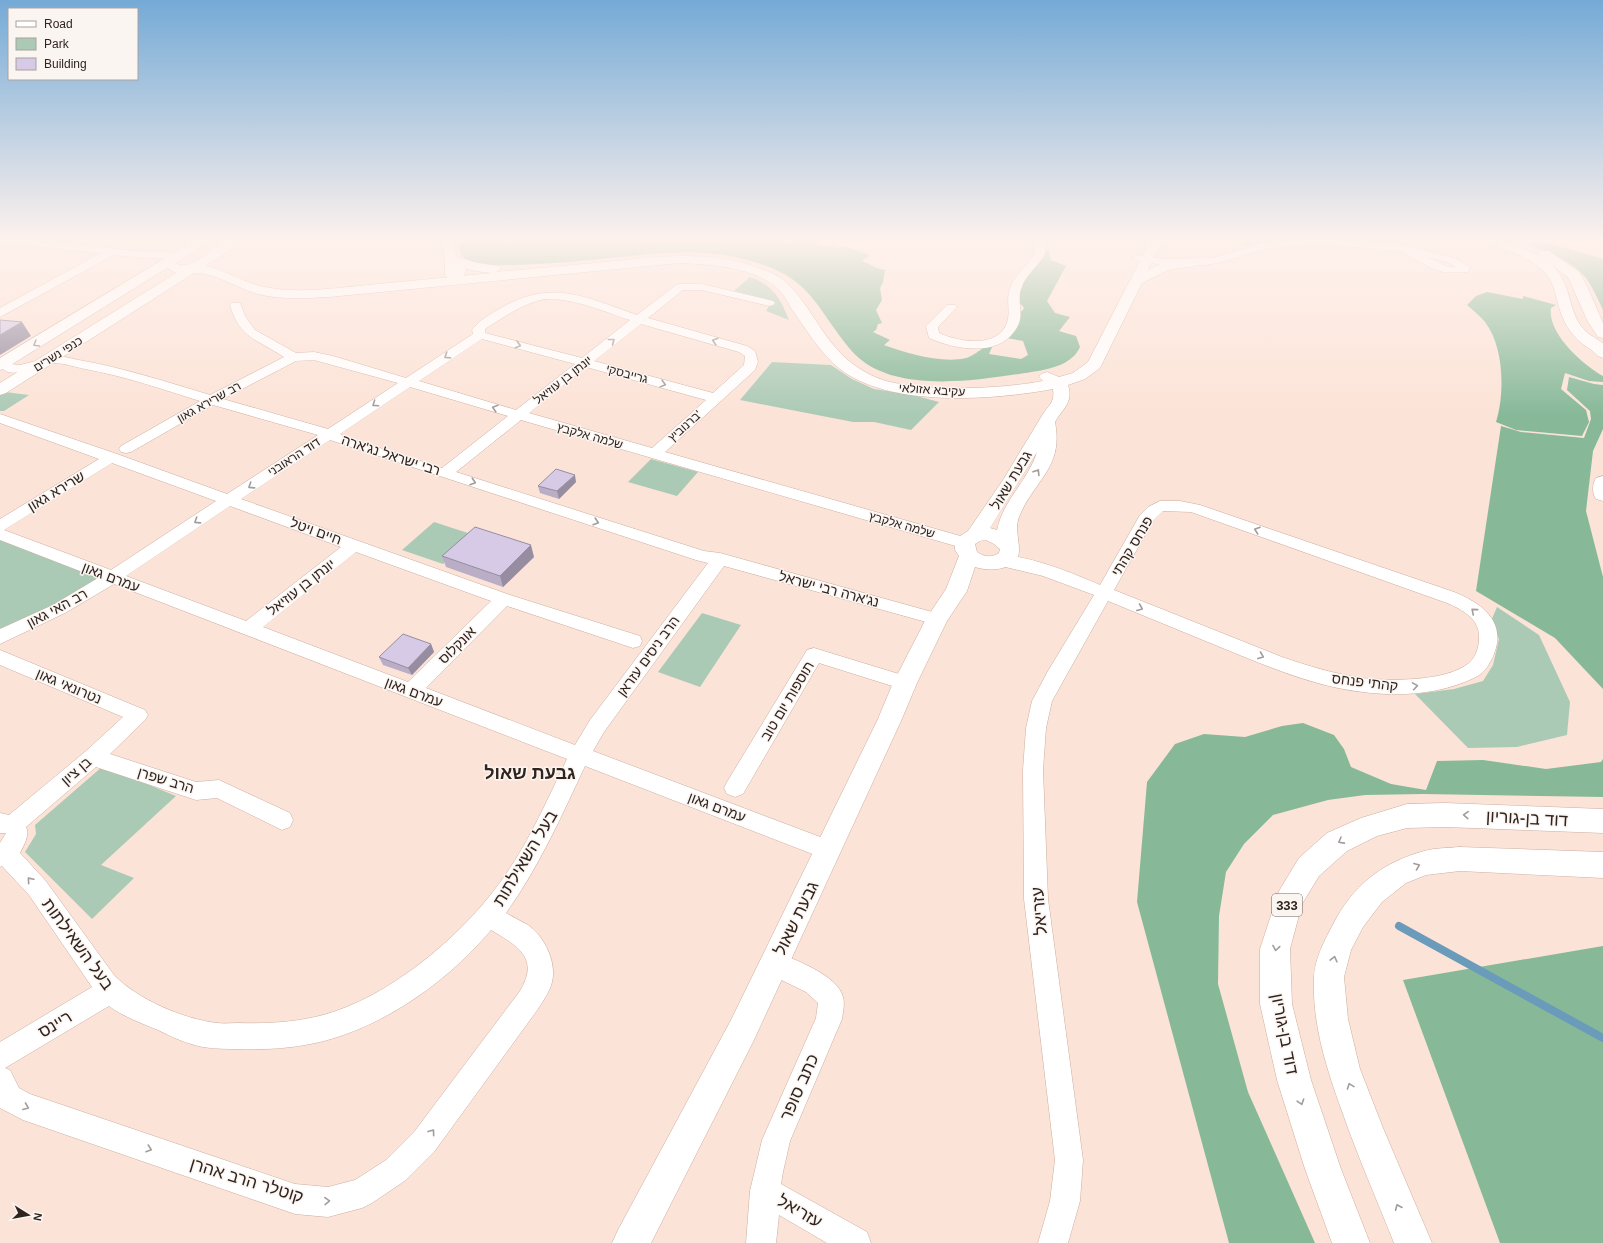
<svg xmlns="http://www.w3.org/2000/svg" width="1603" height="1243" font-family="Arial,'Noto Sans Hebrew',sans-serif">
<rect width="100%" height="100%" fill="#fce3d7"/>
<!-- green -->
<path fill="#abcab6" d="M750,277C774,286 780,298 789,320L766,311L772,301L734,291Z
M772,362L831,365L852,379L874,389L913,395L939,402L911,430L874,422H853L740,400Z
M5,392L29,395L4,411H0V395Z
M651,459L698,472L677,496L628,482Z
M434,522L474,535L443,564L402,550Z
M0,538L104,578L80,592L0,631Z
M1497,607L1539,635L1570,702L1567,735L1517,747L1468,748L1415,694L1454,689L1483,681L1493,665L1499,639L1491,621Z
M702,613L741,625L700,687L658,672Z
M103,766L176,796L101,865L134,878L92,919L25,852L36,834L35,825Z"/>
<!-- forest -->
<path fill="#87b999" d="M460,240H784L792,243L796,240H820V247L831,246L840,249L844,246L870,255L862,261C870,264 876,269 885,270L883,282L880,288L882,300L876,310L882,323L878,324L876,330L873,332L890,340L884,345C906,353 942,364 966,358C971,357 977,352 982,349V346L993,345L989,354L1021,359L1028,355L1023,341L1006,338L1017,315L1024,309L1023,306L1016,301L1023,283L1048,248L1051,260L1066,266L1047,301L1055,313L1070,317L1059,331L1076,336L1080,347C1073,363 1054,368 1038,371C985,379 890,398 850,349C816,308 812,279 755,262C710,248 666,252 620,257C578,261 533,266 490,265C473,263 456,262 460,240Z
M1519,240H1537L1603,259V310C1598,299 1593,288 1586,278C1572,260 1539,249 1519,240Z
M1487,292L1523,299V296L1556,305L1551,308C1547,333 1583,365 1603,376V382L1589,381L1565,373L1561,389L1586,410L1589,422L1582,436L1516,430L1496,422C1505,394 1504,346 1485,322C1480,316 1473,310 1467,305L1476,296Z
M1569,377L1594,384L1603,385V429L1593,451L1586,511L1603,577V689L1555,638L1476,591L1501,426L1521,432L1584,438L1591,419L1590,411L1567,390Z
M1303,723L1334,735L1344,749L1351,767L1391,784L1426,790L1437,761L1483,760L1546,769L1601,762L1603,759V797L1423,794L1365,795L1328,800L1273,815L1244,844L1226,872L1219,916L1218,984L1248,1092L1315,1243H1229L1137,902L1147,782L1175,744L1204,734L1245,737L1282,726Z
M1603,946V1243H1500L1403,980Z"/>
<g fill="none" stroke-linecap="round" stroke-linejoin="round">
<!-- stream -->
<path stroke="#6a9bba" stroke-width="8" d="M1399,926L1603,1038"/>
<!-- minor casing -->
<g stroke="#ccae9f" stroke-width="1">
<path id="minor" d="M0,240H31L145,252C155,252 172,250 179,258L174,261L163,258H145L114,255L0,317V308L101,253L2,243H0Z
M444,240H454C454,244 454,250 455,253C461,267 473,263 460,282H452L445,275Z
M1034,240H1044L1045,254C1038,266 1025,275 1021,289C1017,300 1023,312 1019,323C1004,359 956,350 929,338L926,326L947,305H955L957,307L938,327L939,333C959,342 1001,350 1008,319C1010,309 1006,299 1010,289C1014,275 1027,266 1035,254Z
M1296,240H1341L1402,245L1455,258L1470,267L1468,272H1443L1431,268L1400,251L1317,244L1265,249L1218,263L1204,265H1164L1137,261L1132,258L1137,255L1164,259L1213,258L1264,243ZM1427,257L1447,262L1456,267H1448Z
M680,284H702L773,301L775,303L773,305L769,306L702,290H683L648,318L747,346L755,351L758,362L755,370L665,452L971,539L973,543L971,547L965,548L959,547L521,420L456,472L704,551L720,553L943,615L946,619L943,623L937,625L724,566L604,732L593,751L836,843L839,850L836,857L828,860L585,766C561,817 539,867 506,913C513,917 521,921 528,925C544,936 557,962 552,982C550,991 543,1001 538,1009L434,1152L406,1180L372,1203L362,1208L328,1217L295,1214L23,1120L0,1108V1042L92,987L29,895L2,866L0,867V843L6,833H0V813L9,815L86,751L123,717L0,665V650L145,710L148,715L145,720L110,754L196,782L219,780L290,813L293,820L290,827L282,830L217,798L196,800L96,767L26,827C30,835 24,845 20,853L45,880L114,975C137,999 183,1019 217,1023C224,1024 231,1023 238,1023C271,1024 305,1022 336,1011C400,989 469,929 506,874C531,838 548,798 567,759L114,584L65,613L0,644V629L53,605L98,578L0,540V519L99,459L0,423V414L117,454L227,494L318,435L213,405L131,452L126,453L121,452L119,449L121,446L200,401C162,389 124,376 85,369C75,367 64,363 54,363C43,364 0,386 0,360H9L11,364L20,365L44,359L46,356C56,354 69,358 79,360C124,368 167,382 210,395L284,357C258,340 239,338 230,305L232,303H240L245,316L255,330L296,353L314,352L333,356L406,378L473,334L472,330C479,320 491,314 501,308C553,278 587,298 637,315L676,285ZM544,299C575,298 602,311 630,320L582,358L485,333V329C504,317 522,304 544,299ZM641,324L739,352L745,356L744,365L713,393L594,361ZM482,339L575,364L516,410L419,381ZM314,360L398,383L328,429L223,399L296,361ZM586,367L706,400L652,448L529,413ZM410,387L508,416L442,468L346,437L340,434ZM330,440L696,560L708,563L590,720L575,745L426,688L507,606L633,648L640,646L642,641L640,636L510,595L241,499ZM112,463L216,501L111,570L4,530ZM230,506L341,547L246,621L126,576ZM356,552L491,601L408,682L263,627ZM491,930C518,946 540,958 520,991L414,1132L386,1160L355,1180L328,1187L295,1184L30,1094L19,1088L10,1070L5,1068L109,1006C124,1017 141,1023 158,1030C172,1037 187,1044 203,1047C216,1049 227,1049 240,1049C268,1050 296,1048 324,1041C388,1024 449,980 491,930Z
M1160,501H1180L1200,505L1454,592C1481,603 1507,621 1494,654C1490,664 1485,672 1476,677C1442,694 1400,697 1363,692C1316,687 1269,667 1225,649C1186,633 1147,617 1108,601L1052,701L1046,728L1043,770L1048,899L1083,1160L1080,1201L1068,1243H1038L1050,1201L1055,1160L1024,899L1023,770L1026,728L1032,701L1048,671L1094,595L1043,576L997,565L995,561L997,557C1020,551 1077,575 1100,585L1140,515L1148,507ZM1163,511L1191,512L1447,603C1463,610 1480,619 1479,638C1479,647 1476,657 1469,663C1446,682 1390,681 1362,678C1335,674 1308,666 1282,657L1114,590L1153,521Z
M814,648L912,678L915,683L912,688L905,690L819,663L743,794L735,797L727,794L724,788L727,782L807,650Z
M774,951C793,959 838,975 843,997C845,1003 843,1012 842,1019L790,1141L783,1172L781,1184L867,1232L871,1243H827L779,1215L776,1243H746L750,1191L762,1140L816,1018L818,1003L806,992L765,972L762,963L765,954Z"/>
</g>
<!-- tertiary casing -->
<g stroke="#ccae9f" stroke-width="1">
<path id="tertiary" d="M195,240H210L208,243L176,263C189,273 215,245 228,240C232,239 239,240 243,240L241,243L205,266C226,270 244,283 265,287C298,294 335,288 368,285C410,281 451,277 492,273L475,271L452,264L450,261L452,258L457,257L477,263L499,266L501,269L496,272C533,269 569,265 605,262C657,257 711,249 761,269C770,272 783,278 789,285C807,303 818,327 834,346C847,362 866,375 886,381C929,392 1000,389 1043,381L1039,377L1041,374L1047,372L1059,377L1073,373L1088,362L1144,253L1153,240H1165L1156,253L1148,270L1160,264L1190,259L1195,260L1197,263L1195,266L1168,270L1142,283L1100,368L1085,379L1068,385C1074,403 1062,409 1055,422C1064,468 1034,480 1019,517C1013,532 1024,550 1016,560C1006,571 988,571 975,567L967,591L947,621L917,683L901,721L753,1042L651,1243H612L618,1230L731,1020L877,721L893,683L926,619L946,589L959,556L955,550V543L960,536L968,531L1003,480L1043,414C1049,405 1055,402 1053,389C994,400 890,408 840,369C820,353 806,329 791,308C788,302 784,295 779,290C757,267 709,264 679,263L329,297C306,298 281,300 258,294C237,288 216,273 194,273L6,393L0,395V383L176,273L167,268L6,368L0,370V358ZM1037,452C1028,481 1003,500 997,530L990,528ZM986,540L994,544L1000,549L999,553C992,558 984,557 977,552L975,544L980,541Z
M1484,240H1502L1538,255L1539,251H1549L1579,272L1587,286L1603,323V338L1598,337L1588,322L1568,277L1552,265C1572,285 1567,306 1581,326C1586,333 1595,338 1603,343V354C1580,348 1565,329 1559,307C1556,296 1554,284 1547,275C1532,257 1507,250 1486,243Z"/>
</g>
<!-- primary casing -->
<g stroke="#ccae9f" stroke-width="1">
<path id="primary" d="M1600,325H1603V335L1598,334L1593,329L1595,326Z
M1589,335L1594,337L1603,345V358L1598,356L1581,340L1584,337Z
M1603,476V501L1596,499C1592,493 1592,484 1596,478Z
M1445,803L1603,809V833L1445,827L1407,828L1377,836L1347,851L1319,876L1302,904L1290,949L1292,1004L1311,1080L1341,1169L1370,1243H1332L1305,1169L1277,1080L1260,1004V949L1279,891L1299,858L1327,833L1361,818L1407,804Z
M1460,847L1603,852V878L1460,871L1426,875L1406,883L1382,902L1363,927L1351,950L1344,977L1348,1019L1360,1069L1383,1128L1432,1243H1394C1377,1200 1358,1157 1343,1114C1327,1070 1312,1025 1314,978C1314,958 1328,934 1337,917C1358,881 1385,862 1424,851C1435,848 1448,848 1460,847Z"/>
</g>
<!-- minor -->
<use href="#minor" fill="#fff" fill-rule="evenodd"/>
<!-- tertiary -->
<use href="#tertiary" fill="#fff" fill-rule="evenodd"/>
<!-- primary -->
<use href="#primary" fill="#fff" fill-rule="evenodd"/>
</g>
<!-- wall -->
<path fill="#b9aec6" d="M1232,240H1277L1264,242L1247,246Z
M576,482L559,499L540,493L538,486Z
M442,556L534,557L503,587L446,567Z
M431,644L434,652L412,675L383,665L379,657Z"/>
<!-- shaded-wall -->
<path fill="#968da1" d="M1249,240H1277L1264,242L1247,246Z
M22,322L31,336L0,355V335Z
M575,475L576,482L559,499L557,491Z
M531,545L534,557L503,587L500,576Z
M431,644L434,652L412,675L408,668Z"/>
<!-- building -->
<path fill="#d7cae6" stroke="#968da1" d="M0,320L22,322L0,335Z
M556,469L575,475L557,491L538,486Z
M475,527L531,545L500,576L442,556Z
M403,634L431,644L408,668L379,657Z"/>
<!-- one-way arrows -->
<defs><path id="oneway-chevron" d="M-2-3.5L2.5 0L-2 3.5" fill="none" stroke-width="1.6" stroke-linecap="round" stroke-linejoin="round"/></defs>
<g stroke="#a29c9a">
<use href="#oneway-chevron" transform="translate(612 341) rotate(-38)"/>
<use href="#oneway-chevron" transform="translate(715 341) rotate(-164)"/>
<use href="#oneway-chevron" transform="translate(36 344) rotate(149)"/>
<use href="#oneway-chevron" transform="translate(518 345) rotate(15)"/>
<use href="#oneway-chevron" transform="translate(447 356) rotate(147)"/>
<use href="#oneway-chevron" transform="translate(663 384) rotate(15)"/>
<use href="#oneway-chevron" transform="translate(375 404) rotate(146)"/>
<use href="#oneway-chevron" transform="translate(495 408) rotate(-163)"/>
<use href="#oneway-chevron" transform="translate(1037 472) rotate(-58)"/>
<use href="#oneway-chevron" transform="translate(473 482) rotate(18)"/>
<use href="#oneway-chevron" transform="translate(251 486) rotate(147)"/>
<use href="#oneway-chevron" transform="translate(197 521) rotate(147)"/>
<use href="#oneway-chevron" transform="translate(596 522) rotate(17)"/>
<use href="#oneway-chevron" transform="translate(1257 530) rotate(-161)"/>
<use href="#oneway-chevron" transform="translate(1140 608) rotate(22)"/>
<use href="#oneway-chevron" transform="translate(1474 611) rotate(-140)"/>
<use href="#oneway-chevron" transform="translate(1261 656) rotate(22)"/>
<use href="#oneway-chevron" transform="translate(1415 686) rotate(-9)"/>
<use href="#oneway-chevron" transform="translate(1466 815) rotate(-178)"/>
<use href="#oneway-chevron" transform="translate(1341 841) rotate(151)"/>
<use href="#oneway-chevron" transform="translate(1417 866) rotate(-21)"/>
<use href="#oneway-chevron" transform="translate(30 880) rotate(-131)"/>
<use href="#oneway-chevron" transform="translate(1276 948) rotate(99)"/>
<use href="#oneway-chevron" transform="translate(1334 959) rotate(-76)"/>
<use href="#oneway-chevron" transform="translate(1350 1086) rotate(-110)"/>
<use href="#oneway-chevron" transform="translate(1301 1102) rotate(72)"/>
<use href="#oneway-chevron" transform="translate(26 1107) rotate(22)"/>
<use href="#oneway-chevron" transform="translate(432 1132) rotate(-54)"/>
<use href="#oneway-chevron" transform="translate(149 1149) rotate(19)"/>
<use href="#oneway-chevron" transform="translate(327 1201) rotate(-2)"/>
<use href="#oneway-chevron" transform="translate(1398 1207) rotate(-113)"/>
</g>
<!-- sky -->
<linearGradient id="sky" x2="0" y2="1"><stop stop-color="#75aad6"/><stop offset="0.58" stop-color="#fef2ed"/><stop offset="1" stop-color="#fef2ed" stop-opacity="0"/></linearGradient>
<rect width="1603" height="414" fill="url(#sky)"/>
<g text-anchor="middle" stroke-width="3" stroke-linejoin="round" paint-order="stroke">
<!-- far-street labels -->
<g font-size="12" fill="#30241e" stroke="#fbf5f2">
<text transform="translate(58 354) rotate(-32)" y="4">כנפי נשרים</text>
<text transform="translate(627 374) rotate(15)" y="4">גרייבסקי</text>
<text transform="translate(563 380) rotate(-38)" y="4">יונתן בן עוזיאל</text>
<text transform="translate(932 390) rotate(4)" y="4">עקיבא אזולאי</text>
<text transform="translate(209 402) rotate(-29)" y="4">רב שרירא גאון</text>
<text transform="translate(685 426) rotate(-42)" y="4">ברנוביץ'</text>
<text transform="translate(590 436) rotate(16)" y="4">שלמה אלקבץ</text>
<text transform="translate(294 457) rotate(-33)" y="4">דוד הראובני</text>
<text transform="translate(902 525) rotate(16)" y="4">שלמה אלקבץ</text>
</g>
<!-- shield labels -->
<rect fill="#fbf5f2" stroke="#6d635e" stroke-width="1" x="1272" y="894" width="30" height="22" rx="3"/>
<g font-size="13" font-weight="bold" fill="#30241e">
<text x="1287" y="910">333</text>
</g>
<!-- street labels -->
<g font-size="14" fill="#30241e" stroke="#fbf5f2">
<text transform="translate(391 455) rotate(18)" y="5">רבי ישראל נג'ארה</text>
<text transform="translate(1011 480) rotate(-59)" y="5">גבעת שאול</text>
<text transform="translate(56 491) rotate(-31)" y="5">שרירא גאון</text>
<text transform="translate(316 531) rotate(20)" y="5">חיים ויטל</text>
<text transform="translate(1132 546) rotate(-59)" y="5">פנחס קהתי</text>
<text transform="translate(111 577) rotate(21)" y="5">עמרם גאון</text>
<text transform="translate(301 587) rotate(-38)" y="5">יונתן בן עוזיאל</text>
<text transform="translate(829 589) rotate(15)" y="5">נג'ארה רבי ישראל</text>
<text transform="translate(57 608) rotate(-28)" y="5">רב האי גאון</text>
<text transform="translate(457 645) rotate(-45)" y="5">אונקלוס</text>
<text transform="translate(648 656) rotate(-54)" y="5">הרב ניסים עזראן</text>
<text transform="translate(1365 682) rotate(7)" y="5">קהתי פנחס</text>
<text transform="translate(69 686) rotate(23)" y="5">נטרונאי גאון</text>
<text transform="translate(414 692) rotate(21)" y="5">עמרם גאון</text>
<text transform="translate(787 701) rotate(-59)" y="5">תוספות יום טוב</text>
<text transform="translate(76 771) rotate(-41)" y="5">בן ציון</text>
<text transform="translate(166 780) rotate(17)" y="5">הרב שפרן</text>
<text transform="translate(717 807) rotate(21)" y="5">עמרם גאון</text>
</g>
<!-- near-street labels -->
<g font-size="17" fill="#30241e" stroke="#fbf5f2">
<text transform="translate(1527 818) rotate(3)" y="6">דוד בן-גוריון</text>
<text transform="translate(525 858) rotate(-59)" y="6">בעל השאילתות</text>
<text transform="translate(1039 911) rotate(-95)" y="6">עזריאל</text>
<text transform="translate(796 918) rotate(-64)" y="6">גבעת שאול</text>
<text transform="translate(78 944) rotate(54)" y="6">בעל השאילתות</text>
<text transform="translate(55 1024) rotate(-31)" y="6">ריינס</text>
<text transform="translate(1285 1034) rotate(79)" y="6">דוד בן-גוריון</text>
<text transform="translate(799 1087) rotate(-66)" y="6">כתב סופר</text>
<text transform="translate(247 1180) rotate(17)" y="6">קוטלר הרב אהרן</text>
<text transform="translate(800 1211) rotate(30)" y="6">עזריאל</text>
</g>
<!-- district labels -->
<g font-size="18" font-weight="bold" fill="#30241e" stroke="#fbf5f2">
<text x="530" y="779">גבעת שאול</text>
</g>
</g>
<!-- legend -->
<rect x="8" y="8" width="130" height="72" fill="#fbf5f2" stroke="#aaa19d"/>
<rect x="16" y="21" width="20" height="6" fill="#ffffff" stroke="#aaa19d"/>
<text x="44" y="28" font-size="12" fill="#30241e">Road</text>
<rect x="16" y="38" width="20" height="12" fill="#abcab6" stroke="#aaa19d"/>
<text x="44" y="48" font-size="12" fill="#30241e">Park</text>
<rect x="16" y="58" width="20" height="12" fill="#d7cae6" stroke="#aaa19d"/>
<text x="44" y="68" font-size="12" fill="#30241e">Building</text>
<!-- north arrow -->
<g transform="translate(28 1215) rotate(101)" stroke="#fbf5f2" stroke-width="3" paint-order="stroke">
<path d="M0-3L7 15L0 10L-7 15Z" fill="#30241e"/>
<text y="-6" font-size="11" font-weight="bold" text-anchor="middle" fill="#30241e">N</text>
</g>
</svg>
